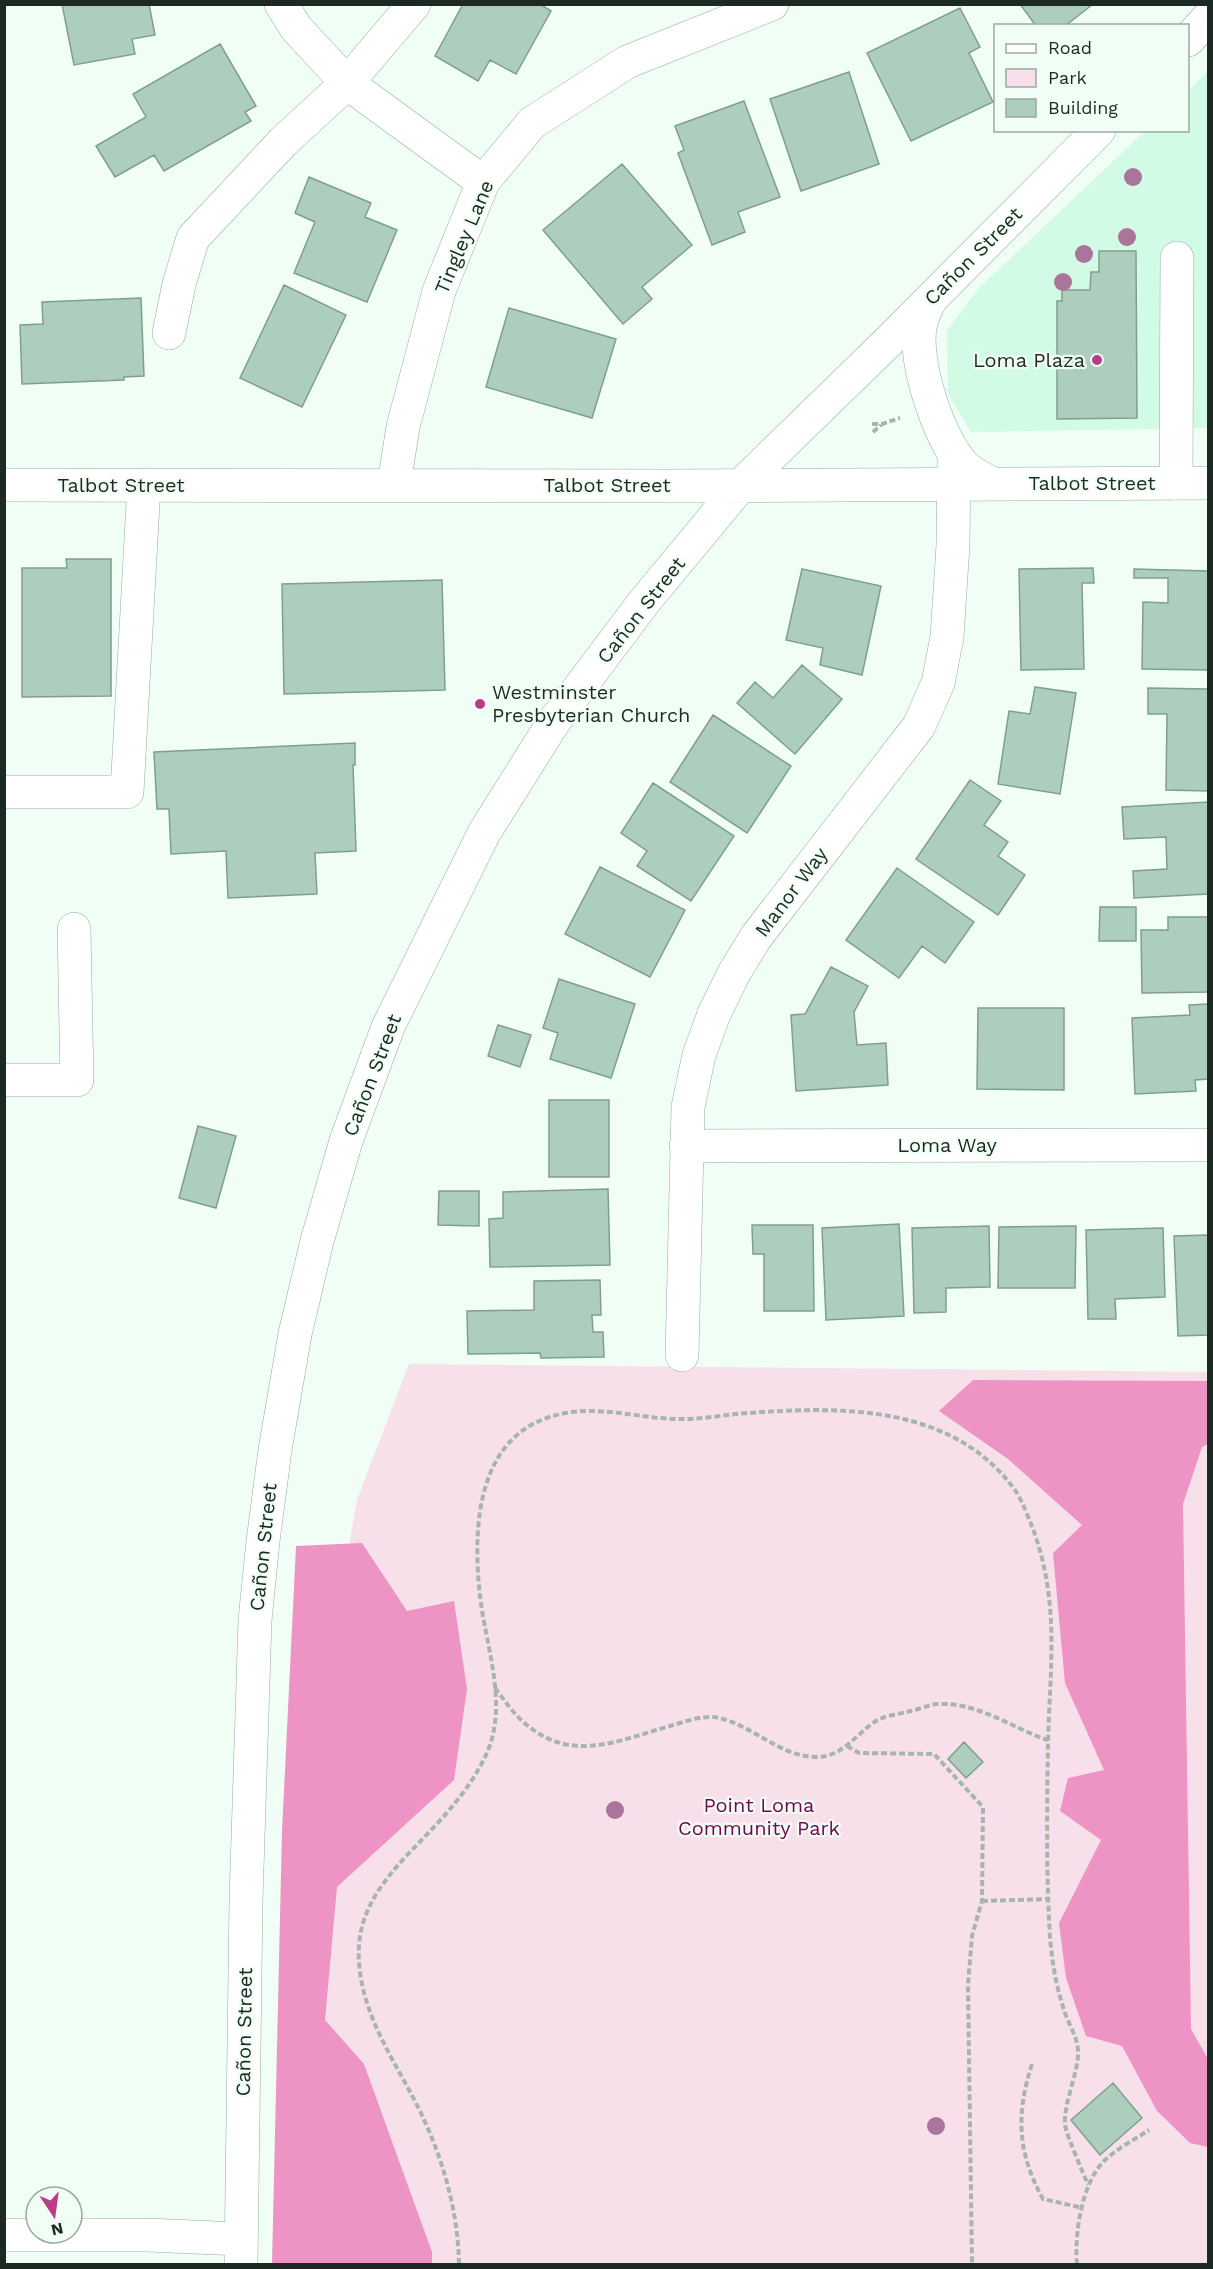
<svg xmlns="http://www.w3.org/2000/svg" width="1213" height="2269" font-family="'Work Sans',sans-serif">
<rect width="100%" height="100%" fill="#f0fef6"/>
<!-- built -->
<path fill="#d1fbe5" d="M1208,71V428L971,432L948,394L947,330L980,287L1145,131L1188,130V91Z"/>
<!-- green -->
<path fill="#f8e0eb" d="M409,1364L1208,1372V2264H292L304,1798L357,1500Z"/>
<!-- forest -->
<path fill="#ed94c4" d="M973,1380L1208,1381V1444L1202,1447L1183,1504L1191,2029L1208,2059V2147L1190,2143L1157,2111L1122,2046L1086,2036L1066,1978L1059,1923L1101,1840L1060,1811L1068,1778L1104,1770L1065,1683L1053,1553L1082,1525L1008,1459L939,1411Z
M362,1543L407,1611L454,1601L467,1689L454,1780L337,1887L325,2020L364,2064L432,2252V2264H272L282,1831L296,1546Z"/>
<!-- building -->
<path fill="#adcebd" stroke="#7f9f8e" stroke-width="1.5" d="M62,4H149L155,35L132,39L135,54L74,65Z
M463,4H540L551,11L516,74L490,60L478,81L435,56Z
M1020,4H1093L1065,26H1036Z
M960,8L980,47L969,53L993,102L911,141L867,53Z
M220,44L256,106L245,112L251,121L164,171L154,155L115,177L96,146L146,117L133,94Z
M849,72L879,164L801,191L770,99Z
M744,101L780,197L738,212L745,232L712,245L678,153L684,150L675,126Z
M622,164L692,245L642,287L652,299L623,324L543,230Z
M309,177L371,203L365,217L397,230L367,302L294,273L315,222L295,213Z
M1099,251H1136L1137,418L1057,419V301H1062V290H1090L1091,272H1099Z
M284,285L346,315L302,407L240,378Z
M141,298L144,376L124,377V380L22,384L20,325L43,324L42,302Z
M509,308L616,339L592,418L486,387Z
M66,559H111V696L22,697V568H67Z
M1093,568L1094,583H1082L1084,669L1021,670L1019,569Z
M802,569L881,586L862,675L820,665L823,648L786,640Z
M1134,569L1208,571V670L1142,669L1143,602L1168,603V578H1134Z
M442,580L445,690L284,694L282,584Z
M802,665L842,699L795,754L737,703L755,682L773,698Z
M1035,687L1076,693L1060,794L998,784L1009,711L1030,714Z
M1148,688L1208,689V791L1166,790L1167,714H1148Z
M713,715L791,766L747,833L670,782Z
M355,743V765H353L356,851L315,853L317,894L228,898L226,851L171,854L169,809H157L154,752Z
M970,780L1001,801L984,825L1008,842L998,856L1025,875L998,915L916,859Z
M653,783L734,836L691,901L637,866L647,851L621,833Z
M1208,802V894L1134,898L1133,871L1167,869L1166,837L1124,839L1122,807Z
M600,867L685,910L650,977L565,934Z
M897,868L974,922L945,963L922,946L899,978L846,940Z
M1100,907H1136V941H1099Z
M1168,917H1208V992L1142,993L1141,930H1168Z
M831,967L868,986L854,1012L857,1045L886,1043L888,1085L796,1091L791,1015L805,1014Z
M559,979L635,1004L611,1078L550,1059L558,1033L543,1028Z
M1208,1004V1079L1195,1080L1196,1091L1135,1094L1132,1018L1190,1015L1189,1005Z
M978,1008H1064V1090L977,1089Z
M498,1025L531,1035L520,1067L488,1056Z
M549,1100H609V1177H549Z
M198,1126L236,1136L216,1208L179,1198Z
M608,1189L610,1265L490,1267L489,1219L503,1218V1192Z
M439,1191H479V1226L438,1225Z
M899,1224L904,1316L826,1320L822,1228Z
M752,1225H813L814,1311H764V1254H753Z
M989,1226L990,1287L946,1288V1312L914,1313L912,1228Z
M1076,1226L1075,1288H998L999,1227Z
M1163,1228L1165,1297L1115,1299L1116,1319H1088L1086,1230Z
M1208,1235V1335L1178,1336L1174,1236Z
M600,1280L601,1315H592L593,1332H603L604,1357L541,1358L540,1353L468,1354L467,1311L534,1310V1281Z
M964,1742L983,1762L966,1778L948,1759Z
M1113,2083L1142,2118L1100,2155L1071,2120Z"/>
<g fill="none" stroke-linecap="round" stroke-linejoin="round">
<!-- minor casing -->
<g stroke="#8eae9d" stroke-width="34">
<path id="minor" d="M281,4L296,28L347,83L483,182
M169,333L179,284L193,238L283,142L347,83L414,4
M1176,483L1177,258
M394,484L403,427L439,291L483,182L532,123L627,62L772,4
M4,792H127L144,485
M4,1080H77L74,929
M686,1146L1208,1145
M682,1355L688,1107L699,1055L714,1014L734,973L756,937L919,726L938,683L947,637L953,545L954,456
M4,2235H147L241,2239"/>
</g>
<!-- major casing -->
<g stroke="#8eae9d" stroke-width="34">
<path id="major" d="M1188,40L1208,18
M930,301C925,310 922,317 920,327C914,364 939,440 965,467C973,474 983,479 993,484
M4,485L669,486L1208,483
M241,2264L246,1900L255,1620L263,1541L275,1450L295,1334L317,1241L346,1141L388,1027L484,833L553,723L644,602L741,485L888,342L1099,130"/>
</g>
<!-- path -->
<path stroke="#a7b5ad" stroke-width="4" stroke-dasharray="6 3" stroke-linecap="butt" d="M872,424H882L900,418
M873,432L881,425
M495,1688C505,1701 515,1716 528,1726C574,1763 620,1740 670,1726C684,1722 705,1714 719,1718C753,1726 780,1756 815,1757C842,1758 856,1734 876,1721C886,1715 900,1714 911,1711C919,1709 929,1705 937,1704C979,1702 1011,1728 1048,1740
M847,1746L859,1753L934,1754L983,1807L982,1901L972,1936L968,1985L972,2264
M982,1901L1049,1899
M1032,2064C1016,2114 1017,2152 1043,2199L1083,2208
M459,2264C458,2211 443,2158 419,2109C395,2061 362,2016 359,1961C354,1893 412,1855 450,1809C464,1793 477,1774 486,1755C509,1705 486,1648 480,1596C472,1524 477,1428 566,1413C606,1406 645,1420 684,1419C706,1419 727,1414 749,1413C844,1406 953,1405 1015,1490C1023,1502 1028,1517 1033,1529C1060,1603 1050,1667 1048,1743C1047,1807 1046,1872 1050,1937C1052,1962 1056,1986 1064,2010C1068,2023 1078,2038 1078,2051C1079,2072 1063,2104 1065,2125C1067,2137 1083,2172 1088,2185
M1077,2264C1074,2235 1082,2184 1103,2162C1116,2149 1134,2140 1149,2130"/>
<!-- minor -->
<use href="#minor" stroke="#fff" stroke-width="33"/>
<!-- major -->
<use href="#major" stroke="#fff" stroke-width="33"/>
</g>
<!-- trees -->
<g fill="#ab749a">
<circle cx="1133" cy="177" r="9"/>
<circle cx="1127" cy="237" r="9"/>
<circle cx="1084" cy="254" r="9"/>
<circle cx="1063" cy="282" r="9"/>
<circle cx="615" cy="1810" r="9"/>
<circle cx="936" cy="2126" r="9"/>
</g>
<!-- markers -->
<g fill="#ba3c89" stroke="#f0fef6" stroke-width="2">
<circle cx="1097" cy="360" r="6"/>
<circle cx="480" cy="704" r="6"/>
</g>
<g text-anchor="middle" stroke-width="4.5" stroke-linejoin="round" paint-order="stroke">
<!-- street labels -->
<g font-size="20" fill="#1d2a23" stroke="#f0fef6">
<text transform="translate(464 237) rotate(-67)" y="7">Tingley Lane</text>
<text transform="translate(973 256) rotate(-45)" y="7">Cañon Street</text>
<text x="1092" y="490">Talbot Street</text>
<text x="121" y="492">Talbot Street</text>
<text x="607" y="492">Talbot Street</text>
<text transform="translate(641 610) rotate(-52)" y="7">Cañon Street</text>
<text transform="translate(791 892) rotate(-53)" y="7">Manor Way</text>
<text transform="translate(372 1075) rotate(-69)" y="7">Cañon Street</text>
<text x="947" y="1152">Loma Way</text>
<text transform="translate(263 1547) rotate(-84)" y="7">Cañon Street</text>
<text transform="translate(244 2032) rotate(-89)" y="7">Cañon Street</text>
</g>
<!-- poi labels -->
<g font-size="20" fill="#1d2a23" stroke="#f0fef6" text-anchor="end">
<text x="1085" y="367">Loma Plaza</text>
<text x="492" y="699" text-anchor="start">Westminster<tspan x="492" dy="23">Presbyterian Church</tspan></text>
</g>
<!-- park labels -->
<g font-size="20" fill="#73044f" stroke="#f0fef6">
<text x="759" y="1812">Point Loma<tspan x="759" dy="23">Community Park</tspan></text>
</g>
</g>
<!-- border -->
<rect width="1213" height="2269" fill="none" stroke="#1d2a23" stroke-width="12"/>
<!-- legend -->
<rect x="994" y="24" width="195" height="108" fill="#f0fef6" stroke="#9ca9a2" stroke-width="1.5"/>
<rect x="1006" y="44" width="30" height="9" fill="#ffffff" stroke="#9ca9a2" stroke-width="1.5"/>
<text x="1048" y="54" font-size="18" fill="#1d2a23">Road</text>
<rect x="1006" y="69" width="30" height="18" fill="#f8e0eb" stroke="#9ca9a2" stroke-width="1.5"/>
<text x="1048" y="84" font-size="18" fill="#1d2a23">Park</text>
<rect x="1006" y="99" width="30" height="18" fill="#adcebd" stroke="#9ca9a2" stroke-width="1.5"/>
<text x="1048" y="114" font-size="18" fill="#1d2a23">Building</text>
<!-- north arrow -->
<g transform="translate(54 2215) rotate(167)"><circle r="28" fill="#f0fef6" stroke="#9ca9a2" stroke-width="1.5"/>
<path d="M0-4.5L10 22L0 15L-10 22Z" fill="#ba3c89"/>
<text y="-9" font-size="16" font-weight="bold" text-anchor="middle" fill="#1d2a23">N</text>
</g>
</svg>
